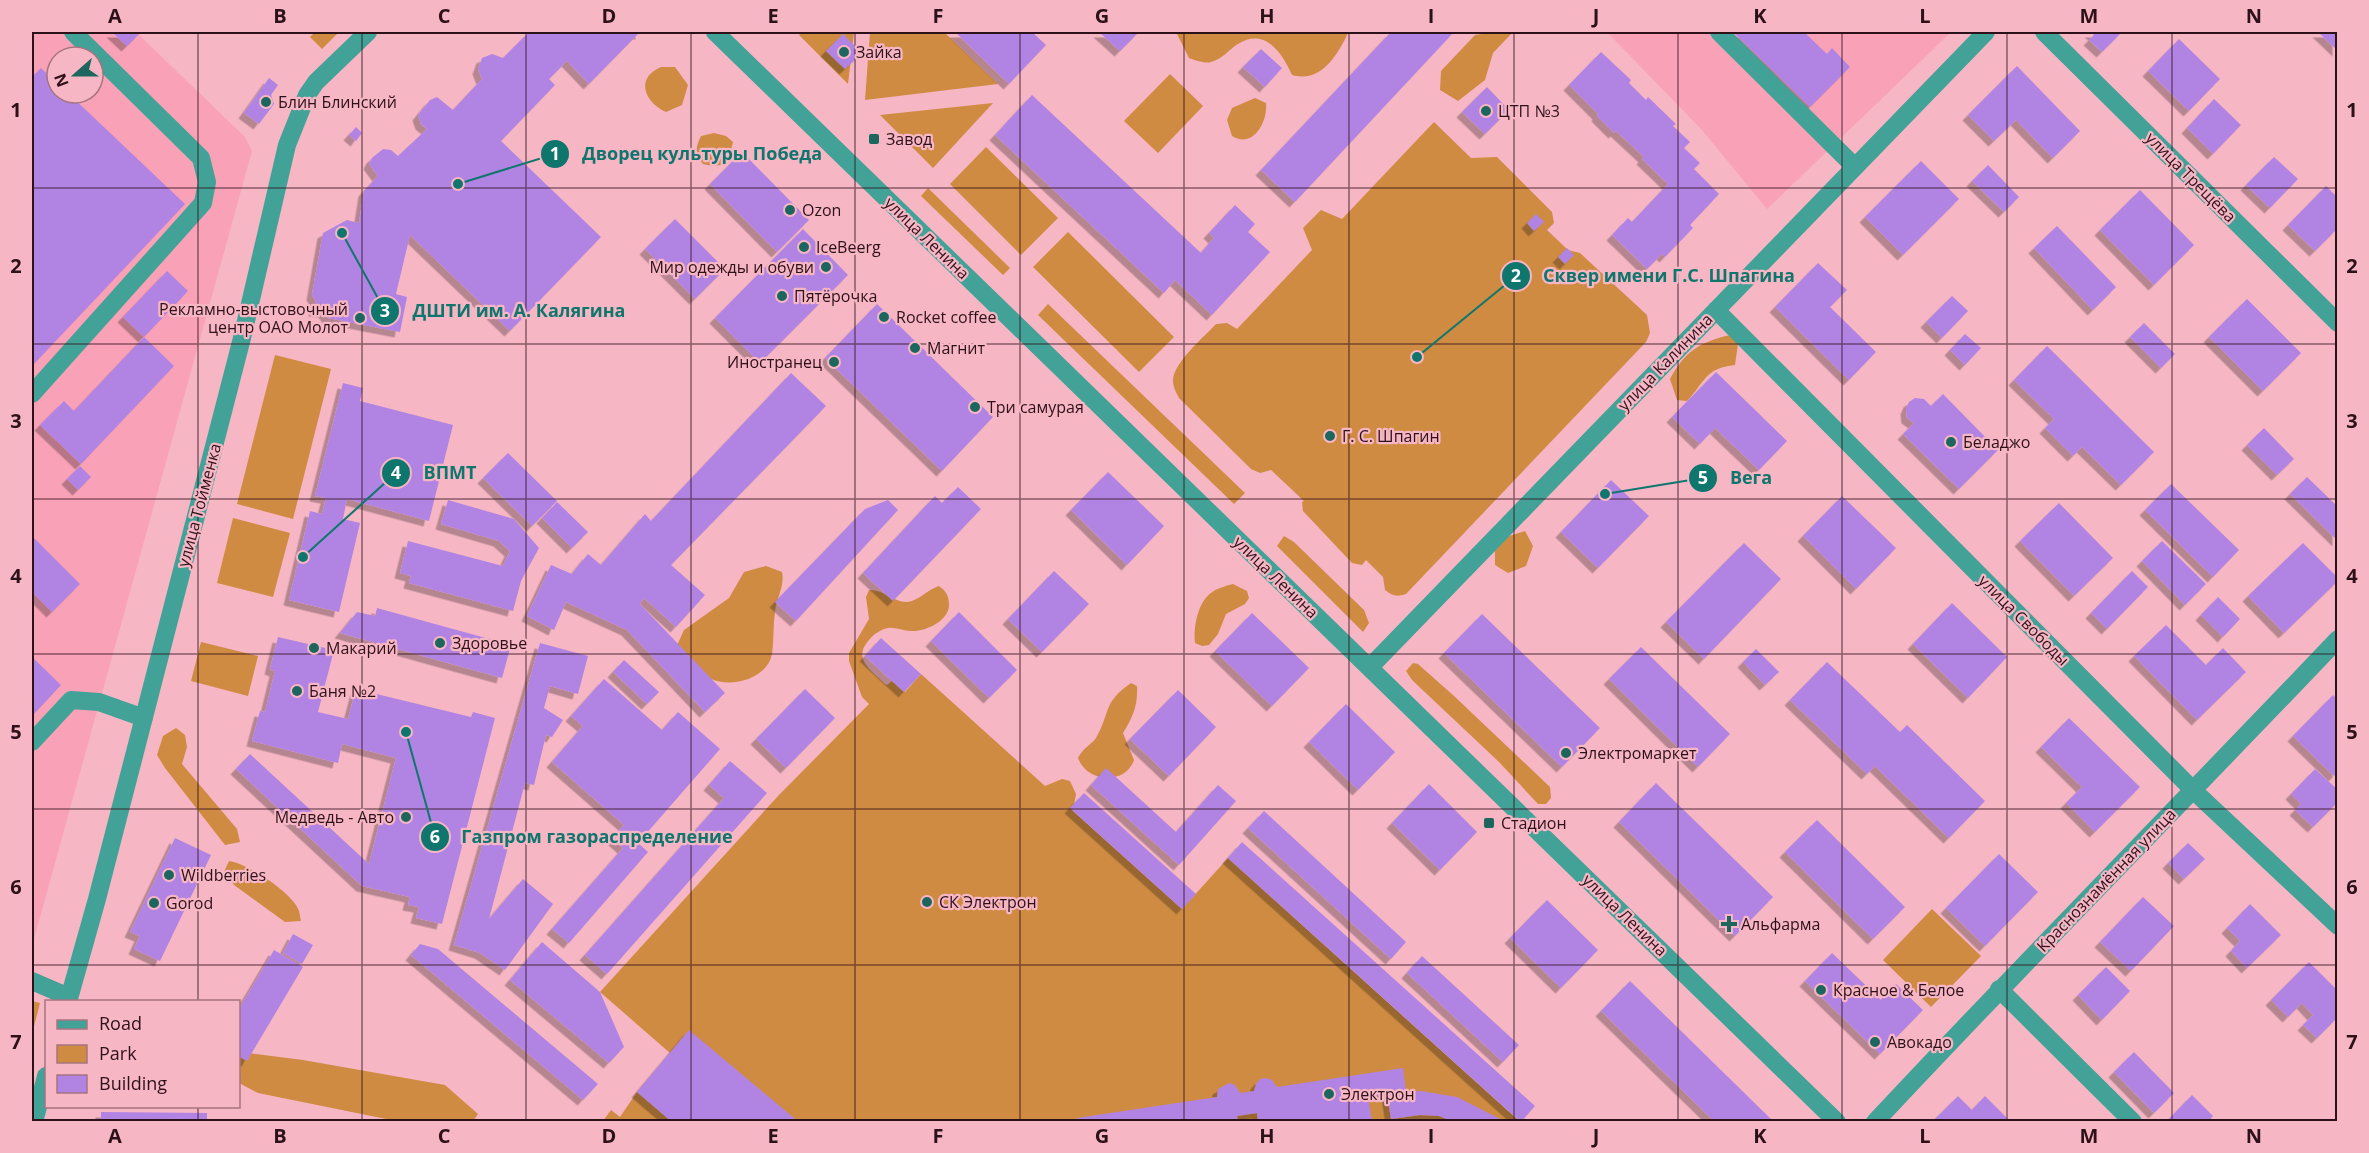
<svg xmlns="http://www.w3.org/2000/svg" width="2369" height="1153" font-family="'Open Sans',sans-serif">
<defs>
<filter id="shadow"><feDropShadow dx="-5.5" dy="5.5" stdDeviation="0" flood-color="#0004"/></filter>
</defs>
<rect width="100%" height="100%" fill="#f7b6c4"/>
<!-- built -->
<path fill="#f9a1b6" fill-rule="evenodd" d="M32,32H141L139,35L245,137L252,151L32,946ZM57,57H93V93H57Z
M1607,32H1951L1767,209L1702,130Z"/>
<!-- green -->
<path fill="#cf8b42" d="M315,32H339L322,49L310,37Z
M802,32H854L848,84L799,35Z
M870,32H944L998,84L865,100Z
M1176,32H1348V33C1337,56 1321,83 1292,75C1282,53 1265,27 1238,44C1228,50 1223,59 1211,62C1205,64 1195,60 1189,58Z
M1496,32H1513L1493,53L1485,80L1458,101L1440,90L1441,71L1475,35Z
M661,67H675L688,85L682,105L666,112C644,102 635,78 661,67Z
M1170,74L1203,106L1158,153L1124,121Z
M1255,98L1266,103C1268,122 1253,149 1232,136L1227,120L1232,108Z
M993,103L933,168L880,115Z
M1434,122L1471,158L1497,157L1552,212L1554,223L1547,230L1568,250L1580,253L1647,315L1650,333L1646,342L1406,594C1396,597 1393,596 1385,590L1383,577L1366,560L1362,565L1352,563L1303,511L1302,502L1304,501L1271,470L1260,473L1251,469L1179,398C1176,392 1173,387 1173,380C1174,362 1204,337 1216,324L1227,323L1237,329L1312,250L1303,228L1321,210L1342,219Z
M714,133L726,136L733,142C728,163 725,169 703,164C695,154 695,148 701,136Z
M986,147L1058,218L1021,255L950,184Z
M928,188L1010,268L1003,275L921,196Z
M1068,232L1174,337L1139,372L1033,267Z
M1048,304L1245,493L1234,504L1038,315Z
M1730,335L1738,344L1735,365C1705,368 1705,382 1687,401L1677,400L1670,379C1685,351 1700,342 1730,335Z
M275,355L331,369L293,519L237,504Z
M233,518L290,533L273,597L217,583Z
M1525,531L1533,546L1526,566L1508,573L1495,565V549L1506,537Z
M1284,536L1294,542L1364,610L1369,623L1363,632L1277,546Z
M766,566L782,572C785,587 776,598 775,612C773,626 774,641 772,654C767,679 732,688 711,679C700,675 684,657 675,650L684,630L729,598L744,572Z
M1233,584L1247,591L1249,598L1245,604L1226,614L1218,634L1209,645L1202,646L1195,643C1193,628 1198,602 1211,593C1217,588 1226,586 1233,584Z
M939,586C946,591 949,596 949,605C949,621 925,632 911,631C903,631 895,627 888,628C881,629 874,634 869,640C852,659 871,670 885,684L887,685L892,681L905,692L921,674L1045,786L1062,779L1070,781L1076,794L1073,811L1182,909L1228,858L1519,1121H603L611,1110L620,1117L637,1092L670,1053L600,992L778,796L869,704L862,697L849,661V653L869,619L866,597L869,590C885,589 896,606 912,601C921,598 929,589 939,586Z
M201,642L258,656L248,696L191,681Z
M1413,663L1418,664L1454,696L1550,787L1551,798L1546,804H1538L1499,762L1412,680L1406,671Z
M1131,683L1137,686C1138,705 1133,717 1123,733L1134,760C1125,786 1086,782 1078,758C1083,748 1092,744 1096,738C1111,712 1102,703 1131,683Z
M176,728L185,735L187,747L182,764L237,829L240,842L225,845L165,768L157,755L163,736Z
M229,861C247,863 294,894 299,911C300,914 300,918 301,921L285,922L234,885L224,872Z
M1932,909L1981,956L1931,1007L1883,960Z
M32,1001L40,1003L32,1034Z
M238,1048L248,1053L303,1060L445,1085L478,1114L473,1121H396L258,1093L239,1083Z"/>
<!-- building -->
<path fill="#b184e3" filter="url(#shadow)" d="M112,32H141L127,46Z
M529,32H641V34H638L589,84L567,61L549,79L555,85L501,141L601,237L510,331L410,235L396,294L407,297L400,332L328,318L324,312L314,311L316,301L312,295L323,233L347,220L359,223L364,191L378,176L369,164L372,158L383,149L391,150L398,156L427,129L421,124L418,115L430,100L437,97L453,110L482,79L478,69L482,58L492,54L503,58Z
M955,32H1032L1046,45L1009,84Z
M1099,32H1139L1120,51Z
M1391,32H1454L1295,202L1261,170Z
M1733,32H1804L1827,54L1832,48L1850,67L1810,107Z
M2090,32H2122L2102,52L2089,40L2094,35Z
M2318,32H2338V51Z
M843,34L862,53L845,69L826,51Z
M2179,39L2220,79L2189,111L2148,71Z
M1261,49L1282,68L1265,87L1243,67Z
M1601,52L1631,80L1629,83L1646,100L1648,97L1676,124L1673,126L1690,142L1684,148L1700,163L1694,169L1719,194L1690,225L1693,228L1665,257L1662,254L1647,269L1612,235L1628,218L1632,222L1668,184L1642,159L1644,157L1616,131L1614,133L1597,116L1598,114L1569,85Z
M2017,66L2080,131L2053,158L2016,120L1994,141L1968,115Z
M41,68L57,83V93H68L185,204L32,366V77Z
M269,78L278,85L271,95L274,104L259,124L244,113Z
M1487,87L1509,110L1485,134L1462,112Z
M1032,95L1201,253L1214,238L1209,233L1235,205L1255,224L1248,232L1270,252L1212,315L1175,280L1164,293L995,135Z
M2214,99L2241,125L2213,154L2187,128Z
M356,127L362,133L356,141L349,135Z
M742,152L809,220L777,252L710,184Z
M2274,157L2298,179L2270,208L2246,185Z
M1921,161L1959,199L1903,255L1865,217Z
M1988,165L2019,197L2004,212L1972,181Z
M2326,186L2338,198V228L2315,251L2288,225Z
M2140,190L2194,245L2154,285L2100,230Z
M1536,214L1544,222L1534,231L1527,223Z
M675,219L725,269L695,299L645,249Z
M2057,226L2116,287L2093,310L2034,248Z
M803,229L848,275L760,363L715,318Z
M1567,248L1574,255L1565,264L1558,257Z
M1818,263L1847,290L1830,307L1876,352L1849,380L1775,307Z
M167,271L188,291L144,337L123,317Z
M1952,296L1968,311L1942,338L1926,322Z
M2247,299L2301,353L2263,391L2209,337Z
M877,304L993,417L942,471L825,358Z
M2144,323L2175,354L2161,368L2130,337Z
M1965,334L1981,348L1965,365L1950,350Z
M144,337L174,366L81,464L40,425L64,401L74,411Z
M2047,346L2154,452L2121,485L2082,447L2073,456L2045,428L2054,419L2014,380Z
M1716,372L1787,441L1759,470L1715,428L1700,444L1672,417Z
M791,373L826,406L671,565L705,595L676,627L644,598L640,604L725,693L705,712L627,630L566,602L554,630L527,616L551,565L572,574L588,554L601,565L645,514L651,521Z
M343,383L363,388L360,401L453,425L429,521L347,499L343,519L360,523L339,612L289,600L310,511L322,514L326,498L315,496Z
M1943,394L1998,450L1959,489L1903,434L1914,423L1907,418L1906,409L1909,402L1915,398L1924,399L1931,406Z
M2264,428L2294,459L2277,475L2247,445Z
M508,453L557,501L532,526L483,478Z
M80,466L91,477L78,490L67,479Z
M1108,472L1164,526L1127,565L1071,510Z
M2307,477L2338,507V541L2290,494Z
M1611,480L1649,516L1598,568L1561,532Z
M2171,484L2239,550L2213,577L2145,510Z
M958,487L981,509L893,601L863,573L935,496L942,503Z
M1842,496L1896,548L1856,589L1803,536Z
M448,500L514,519L539,548L521,581L513,611L409,583L411,576L400,573L408,541L503,566L510,551L499,541L441,524Z
M888,500L898,510L796,621L775,602L865,509Z
M557,502L588,532L572,548L542,518Z
M2059,503L2113,558L2074,596L2020,541Z
M32,536L80,584L52,612L32,592Z
M2162,541L2206,584L2185,605L2142,561Z
M1744,543L1781,579L1704,659L1666,622Z
M2303,543L2338,578V581L2284,633L2248,596Z
M1054,571L1089,604L1042,652L1008,619Z
M2132,571L2148,587L2107,629L2091,613Z
M2218,597L2240,619L2223,637L2201,615Z
M1952,603L2007,657L1968,698L1913,644Z
M377,608L511,645L502,678L340,633L357,612L375,616Z
M959,612L1017,670L989,698L931,641Z
M1252,613L1309,668L1272,706L1215,651Z
M1482,614L1600,728L1562,767L1444,653Z
M2166,625L2206,665L2223,648L2246,672L2197,720L2134,656Z
M278,637L334,650L318,712L348,719L356,689L471,717L473,712L495,718L442,924L416,918L419,907L408,905L410,897L362,886L236,769L250,754L369,864L396,758L342,744L338,763L252,741L260,711L265,712L275,671L270,669Z
M881,638L921,674L904,692L865,656Z
M540,643L588,656L578,694L550,686L544,708L563,720L552,737L546,735L534,785L525,783L489,919L523,879L553,904L505,970L480,953L454,945Z
M1641,647L1730,734L1698,767L1609,679Z
M1756,649L1779,672L1765,685L1743,662Z
M32,657L61,685L32,716Z
M624,660L659,692L647,704L613,672Z
M1827,662L1900,732L1907,725L1985,801L1949,838L1875,766L1867,774L1790,700Z
M604,679L662,730L678,712L720,749L638,843L648,852L569,943L552,929L623,848L612,838L624,825L552,762L583,726L571,716Z
M805,689L835,718L786,768L756,739Z
M1178,690L1216,727L1169,776L1130,739Z
M2333,695L2338,700V772L2334,776L2293,736Z
M1346,704L1395,752L1358,790L1309,742Z
M2069,718L2140,787L2095,832L2066,803L2082,787L2041,747Z
M730,761L767,793L607,974L585,955L724,798L709,785Z
M1106,768L1176,832L1218,785L1236,801L1179,865L1091,785Z
M2315,769L2338,790V802L2313,827L2295,810L2301,804L2291,794Z
M1656,783L1773,897L1735,936L1619,822Z
M1429,784L1477,832L1440,870L1392,823Z
M1084,793L1196,894L1182,909L1070,808Z
M1264,811L1406,942L1391,959L1248,828Z
M1817,820L1905,907L1873,939L1785,852Z
M175,838L211,855L160,961L134,949L140,936L130,932Z
M1242,842L1535,1106L1521,1122L1228,858Z
M2188,843L2205,859L2184,879L2168,863Z
M1999,854L2038,892L1985,946L1946,908Z
M2143,897L2174,926L2131,971L2100,942Z
M1547,900L1598,950L1561,988L1510,938Z
M2250,904L2281,935L2247,968L2231,951L2240,941L2227,928Z
M293,934L313,945L302,964L283,953Z
M542,942L600,992L624,1047L609,1063L510,980Z
M420,944L438,949L598,1084L583,1100L411,955Z
M274,950L303,967L247,1061L238,1056V1011Z
M1832,953L1881,1000L1896,984L1923,1010L1880,1054L1805,981Z
M1422,956L1519,1045L1503,1062L1407,973Z
M2309,962L2338,991V1017L2317,1038L2303,1025L2313,1015L2302,1003L2288,1017L2271,1000Z
M2106,967L2130,991L2102,1020L2078,995Z
M1630,981L1774,1122H1715L1601,1011Z
M689,1030L794,1118L798,1122H672L637,1092Z
M2134,1052L2174,1093L2154,1113L2114,1072Z
M1403,1068L1406,1092L1421,1091L1457,1097L1506,1122H1454L1439,1116L1420,1115L1391,1119L1387,1094L1368,1097L1372,1121L1368,1122H1258L1257,1113L1237,1116L1238,1122H1078L1077,1118L1217,1097L1218,1089L1229,1083L1235,1085L1240,1093L1254,1091L1256,1084L1260,1079L1266,1078L1272,1080L1277,1087Z
M2192,1095L2213,1116L2208,1122H2166Z
M1958,1096L1972,1110L1985,1096L2011,1122H1932Z
M101,1112L207,1113V1122H101Z"/>
<g fill="none" stroke-linecap="round" stroke-linejoin="round">
<!-- minor -->
<path stroke="#43a297" stroke-width="18" d="M715,32L1837,1122
M1719,32L1855,167
M2044,32L2338,323
M1716,310L2194,791L2338,926
M32,394L203,203L207,182L201,158L73,32
M1370,667L1986,32
M32,742L71,700L99,702L144,718
M32,981L69,997
M1999,989L2133,1122
M68,1002L97,899L242,338L287,145L307,95L316,82L368,32
M34,1122L46,1076
M1875,1122C2027,959 2184,801 2338,639"/>
</g>
<!-- grid -->
<path fill="none" stroke="#2d1119" stroke-width="1.5" stroke-opacity="0.55" d="M198,32V1002M362,32V1122M526,32V1122M691,32V1122M855,32V1122M1020,32V1122M1184,32V1122M1349,32V1122M1514,32V1122M1678,32V1122M1842,32V1122M2007,32V1122M2172,32V1122M32,188H2338M32,344H2338M32,499H2338M32,654H2338M32,809H2338M32,965H2338M198,1106V1122"/>
<!-- markers -->
<g fill="#1c665e" stroke="#f7b6c4" stroke-width="2">
<circle cx="844" cy="52" r="6"/>
<circle cx="266" cy="102" r="6"/>
<circle cx="1486" cy="111" r="6"/>
<rect x="868" y="133" width="12" height="12" rx="3"/>
<circle cx="790" cy="210" r="6"/>
<circle cx="804" cy="247" r="6"/>
<circle cx="826" cy="267" r="6"/>
<circle cx="782" cy="296" r="6"/>
<circle cx="884" cy="317" r="6"/>
<circle cx="360" cy="318" r="6"/>
<circle cx="915" cy="348" r="6"/>
<circle cx="834" cy="362" r="6"/>
<circle cx="975" cy="407" r="6"/>
<circle cx="1330" cy="436" r="6"/>
<circle cx="1951" cy="442" r="6"/>
<circle cx="440" cy="643" r="6"/>
<circle cx="314" cy="648" r="6"/>
<circle cx="297" cy="691" r="6"/>
<circle cx="1566" cy="753" r="6"/>
<circle cx="406" cy="817" r="6"/>
<rect x="1483" y="817" width="12" height="12" rx="3"/>
<circle cx="169" cy="875" r="6"/>
<circle cx="927" cy="902" r="6"/>
<circle cx="154" cy="903" r="6"/>
<path d="M1726 915h6v6h6v6h-6v6h-6v-6h-6v-6h6z"/>
<circle cx="1821" cy="990" r="6"/>
<circle cx="1875" cy="1042" r="6"/>
<circle cx="1329" cy="1094" r="6"/>
</g>
<g text-anchor="middle" stroke-width="4.5" stroke-linejoin="round" paint-order="stroke">
<!-- poi labels -->
<g font-size="16" fill="#2d1119" stroke="#f7b6c4" text-anchor="start">
<text x="856" y="58">Зайка</text>
<text x="278" y="108">Блин Блинский</text>
<text x="1498" y="117">ЦТП №3</text>
<text x="886" y="145">Завод</text>
<text x="802" y="216">Ozon</text>
<text x="816" y="253">IceBeerg</text>
<text x="814" y="273" text-anchor="end">Мир одежды и обуви</text>
<text x="794" y="302">Пятёрочка</text>
<text x="348" y="315" text-anchor="end">Рекламно-выстовочный<tspan x="348" dy="18">центр ОАО Молот</tspan></text>
<text x="896" y="323">Rocket coffee</text>
<text x="927" y="354">Магнит</text>
<text x="822" y="368" text-anchor="end">Иностранец</text>
<text x="987" y="413">Три самурая</text>
<text x="1342" y="442">Г. С. Шпагин</text>
<text x="1963" y="448">Беладжо</text>
<text x="452" y="649">Здоровье</text>
<text x="326" y="654">Макарий</text>
<text x="309" y="697">Баня №2</text>
<text x="1578" y="759">Электромаркет</text>
<text x="394" y="823" text-anchor="end">Медведь - Авто</text>
<text x="1501" y="829">Стадион</text>
<text x="181" y="881">Wildberries</text>
<text x="939" y="908">СК Электрон</text>
<text x="166" y="909">Gorod</text>
<text x="1741" y="930">Альфарма</text>
<text x="1833" y="996">Красное &amp; Белое</text>
<text x="1887" y="1048">Авокадо</text>
<text x="1341" y="1100">Электрон</text>
</g>
<!-- street labels -->
<g font-size="16" fill="#2d1119" stroke="#f7b6c4">
<text transform="translate(2191 177) rotate(45)" y="6">улица Трещёва</text>
<text transform="translate(927 238) rotate(44)" y="6">улица Ленина</text>
<text transform="translate(1665 362) rotate(-46)" y="6">улица Калинина</text>
<text transform="translate(199 505) rotate(-75)" y="6">улица Тойменка</text>
<text transform="translate(1276 577) rotate(44)" y="6">улица Ленина</text>
<text transform="translate(2024 620) rotate(45)" y="6">улица Свободы</text>
<text transform="translate(2106 880) rotate(-46)" y="6">Краснознамённая улица</text>
<text transform="translate(1625 915) rotate(44)" y="6">улица Ленина</text>
</g>
</g>
<!-- callouts -->
<path fill="none" stroke="#0f766e" stroke-width="2" d="M458 184L555 154M1417 357L1516 276M342 233L385 311M303 557L396 473M1605 494L1703 478M406 732L435 837"/>
<g fill="#0f766e" stroke="#f7b6c4" stroke-width="2">
<circle cx="458" cy="184" r="6"/>
<circle cx="1417" cy="357" r="6"/>
<circle cx="342" cy="233" r="6"/>
<circle cx="303" cy="557" r="6"/>
<circle cx="1605" cy="494" r="6"/>
<circle cx="406" cy="732" r="6"/>
<circle cx="555" cy="154" r="15"/>
<circle cx="1516" cy="276" r="15"/>
<circle cx="385" cy="311" r="15"/>
<circle cx="396" cy="473" r="15"/>
<circle cx="1703" cy="478" r="15"/>
<circle cx="435" cy="837" r="15"/>
</g>
<g font-size="18" text-anchor="middle" font-weight="bold" fill="#fff">
<text x="555" y="160">1</text>
<text x="1516" y="282">2</text>
<text x="385" y="317">3</text>
<text x="396" y="479">4</text>
<text x="1703" y="484">5</text>
<text x="435" y="843">6</text>
</g>
<g font-size="18" text-anchor="middle" font-weight="bold" fill="#0f766e" stroke="#f7b6c4" stroke-width="4.5" stroke-linejoin="round" paint-order="stroke">
<text x="702" y="160">Дворец культуры Победа</text>
<text x="1669" y="282">Сквер имени Г.С. Шпагина</text>
<text x="519" y="317">ДШТИ им. А. Калягина</text>
<text x="450" y="479">ВПМТ</text>
<text x="1751" y="484">Вега</text>
<text x="597" y="843">Газпром газораспределение</text>
</g>
<!-- border -->
<rect width="2369" height="1153" fill="none" stroke="#f7b6c4" stroke-width="66"/>
<!-- legend -->
<rect x="45" y="1000" width="195" height="108" fill="#f7b6c4" stroke="#a67480" stroke-width="1.5"/>
<rect x="57" y="1020" width="30" height="9" fill="#43a297" stroke="#a67480" stroke-width="1.5"/>
<text x="99" y="1030" font-size="18" fill="#2d1119">Road</text>
<rect x="57" y="1045" width="30" height="18" fill="#cf8b42" stroke="#a67480" stroke-width="1.5"/>
<text x="99" y="1060" font-size="18" fill="#2d1119">Park</text>
<rect x="57" y="1075" width="30" height="18" fill="#b184e3" stroke="#a67480" stroke-width="1.5"/>
<text x="99" y="1090" font-size="18" fill="#2d1119">Building</text>
<!-- north arrow -->
<g transform="translate(75 75) rotate(249)"><circle r="28" fill="#f7b6c4" stroke="#a67480" stroke-width="1.5"/>
<path d="M0-4.5L10 22L0 15L-10 22Z" fill="#1c665e"/>
<text y="-9" font-size="16" font-weight="bold" text-anchor="middle" fill="#2d1119">N</text>
</g>
<rect x="33" y="33" width="2303" height="1087" fill="none" stroke="#2d1119" stroke-width="2"/>
<g font-size="20" text-anchor="middle" font-weight="bold" fill="#2d1119">
<text x="115" y="23">A</text>
<text x="280" y="23">B</text>
<text x="444" y="23">C</text>
<text x="609" y="23">D</text>
<text x="773" y="23">E</text>
<text x="938" y="23">F</text>
<text x="1102" y="23">G</text>
<text x="1267" y="23">H</text>
<text x="1431" y="23">I</text>
<text x="1596" y="23">J</text>
<text x="1760" y="23">K</text>
<text x="1925" y="23">L</text>
<text x="2089" y="23">M</text>
<text x="2254" y="23">N</text>
<text x="16" y="117">1</text>
<text x="2352" y="117">1</text>
<text x="16" y="273">2</text>
<text x="2352" y="273">2</text>
<text x="16" y="428">3</text>
<text x="2352" y="428">3</text>
<text x="16" y="583">4</text>
<text x="2352" y="583">4</text>
<text x="16" y="739">5</text>
<text x="2352" y="739">5</text>
<text x="16" y="894">6</text>
<text x="2352" y="894">6</text>
<text x="16" y="1049">7</text>
<text x="2352" y="1049">7</text>
<text x="115" y="1143">A</text>
<text x="280" y="1143">B</text>
<text x="444" y="1143">C</text>
<text x="609" y="1143">D</text>
<text x="773" y="1143">E</text>
<text x="938" y="1143">F</text>
<text x="1102" y="1143">G</text>
<text x="1267" y="1143">H</text>
<text x="1431" y="1143">I</text>
<text x="1596" y="1143">J</text>
<text x="1760" y="1143">K</text>
<text x="1925" y="1143">L</text>
<text x="2089" y="1143">M</text>
<text x="2254" y="1143">N</text>
</g>
</svg>
